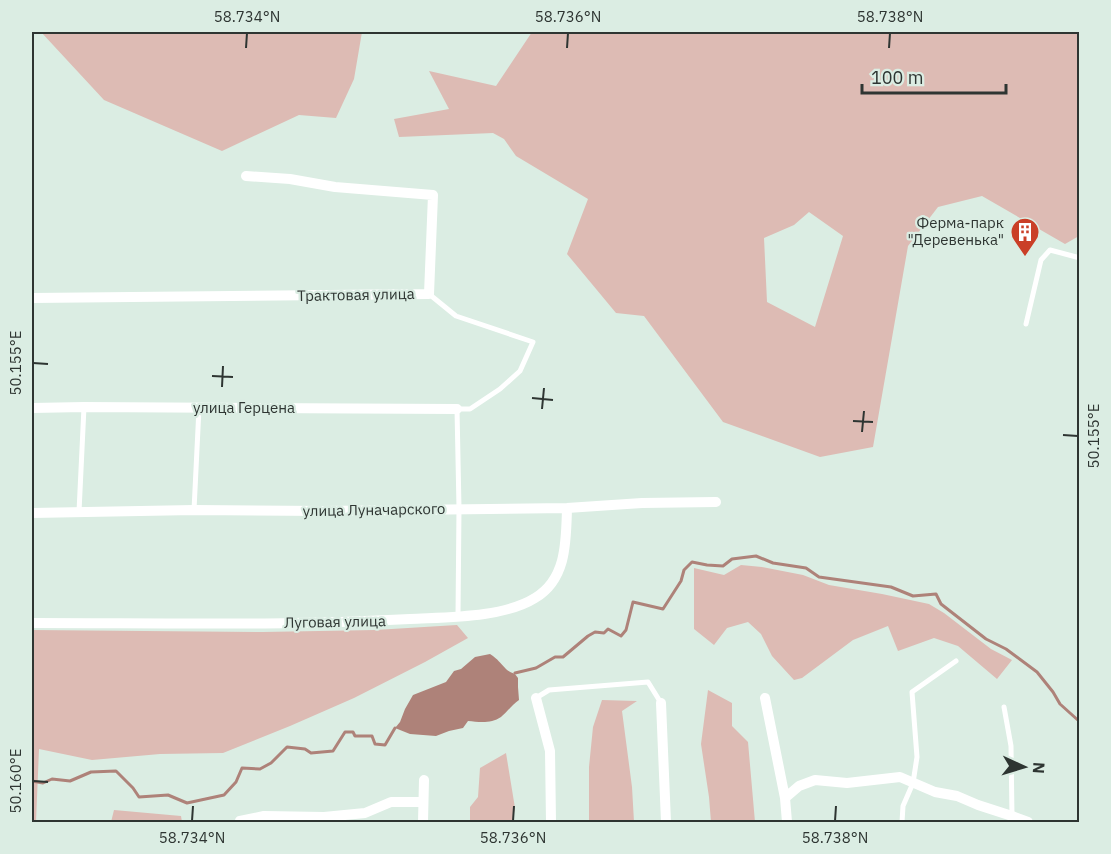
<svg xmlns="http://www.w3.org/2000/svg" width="1111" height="854" font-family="'IBM Plex Sans',sans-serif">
<rect width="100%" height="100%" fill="#dbede3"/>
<!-- green -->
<path fill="#ddbbb4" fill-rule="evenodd" d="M41,32H362L354,79L336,118L299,115L222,151L104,100Z
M532,32H1079V236L1065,244L982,196L938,207L908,246L873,447L820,457L723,422L644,316L616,313L567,254L588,199L516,156L504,139L493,133L399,137L394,119L449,109L429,71L496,86ZM809,212L843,236L815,327L767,302L764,238L794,225Z
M741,565L762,567L803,575L829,585L882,594L929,604L944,613L991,649L1012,660L997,679L958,646L934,638L898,651L888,626L853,640L802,678L794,680L772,656L761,634L748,622L727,628L714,645L694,629V568L724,575Z
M457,625L468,638L425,662L354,698L290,726L223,753L160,754L92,760L39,749L36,822H32V630L263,632L375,630Z
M708,690L732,703V726L748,742L755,822H711L709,797L701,744Z
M602,700L637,701L622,711L632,787L634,822H589V767L593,727Z
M506,753L515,808L512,822H470V807L478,797L480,768Z
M114,810L181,816L182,822H111Z"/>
<!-- water -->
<path fill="#ae8279" d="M490,654C499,660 499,662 506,669C511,674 514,671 518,678V687L519,700C512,705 506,713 501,717C491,724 479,722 468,721L463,728L449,731L436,736L410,734L395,728L400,722L405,709L413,695L446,682L454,671L461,669L475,657Z"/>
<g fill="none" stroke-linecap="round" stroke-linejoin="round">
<!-- stream -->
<path stroke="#ae8279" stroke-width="3" d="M515,673L536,668L555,657H563L588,636L595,632L604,633L608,629L621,636L626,630L633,602L663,609L681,581L684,570L692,562L707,565L723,566L732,559L756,556L773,563L806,568L819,577L891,587L913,596L936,594L941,604L986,639L1006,649L1037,672L1053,692L1060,704L1080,722
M32,781L43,783L52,779L70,781L91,772L116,771L133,788L139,797L168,795L187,803L224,795L236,782L242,768L260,769L271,763L287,747L305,749L311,753L333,751L345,732H353L355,736H372L375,744L385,745L395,728"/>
<!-- service -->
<path stroke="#fff" stroke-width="5" d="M429,294L456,316L533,342L520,371L500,389L470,409H457L459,508L458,616
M1026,324L1041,260L1050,250L1080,258
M194,510L199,408
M79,512L84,407
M536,698L549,690L648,682L661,703
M1004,707L1011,746L1012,816
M902,822L903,806L913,783L917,757L912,692L956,661"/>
<!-- minor -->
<path stroke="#fff" stroke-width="10" d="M32,298L429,294L433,195L335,187L290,179L246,176
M32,408L84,407L457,409
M32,513L194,510L323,511L567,508L642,503L716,502
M32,623C158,623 284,626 410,619C447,617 503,618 535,598C567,579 566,541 567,508
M536,698L550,751L551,822
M765,698L785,798L787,822
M661,703L666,822
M785,798L799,786L815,780L847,783L900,777L935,792L957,796L978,805L1012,816L1028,822
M240,822V821L264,816L324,817L365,813L391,802H423
M423,822L424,780"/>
</g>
<!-- ticks -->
<path fill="none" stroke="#2e3532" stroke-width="2" d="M246,48L247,33M567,48L568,33M889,48L890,33M33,363L48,364M212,376L233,377M222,387L223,366M532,398L553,400M542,409L544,388M853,421L873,422M862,432L864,411M1063,435L1078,436M33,781L48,782M192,821L193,806M513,821L514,806M835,821L836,806"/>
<!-- icons -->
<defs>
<g id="building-pin" transform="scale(1.5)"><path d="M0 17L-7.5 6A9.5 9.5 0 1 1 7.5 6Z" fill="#ca3f27" stroke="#dbede3"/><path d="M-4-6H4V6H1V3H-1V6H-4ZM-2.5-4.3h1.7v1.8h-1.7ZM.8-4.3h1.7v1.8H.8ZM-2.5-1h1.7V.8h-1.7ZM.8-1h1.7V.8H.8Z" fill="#fff"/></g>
</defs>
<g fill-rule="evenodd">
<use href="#building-pin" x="1025" y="232"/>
</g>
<g text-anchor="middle" stroke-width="4.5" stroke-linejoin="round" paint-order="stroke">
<!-- poi labels -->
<g font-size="15" fill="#2e3532" stroke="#dbede3" text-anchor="end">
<text x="1004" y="228">Ферма-парк<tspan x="1004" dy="17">"Деревенька"</tspan></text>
</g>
<!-- street labels -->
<g font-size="15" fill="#2e3532" stroke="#dbede3">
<text transform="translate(356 295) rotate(-1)" y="5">Трактовая улица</text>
<text x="244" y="413">улица Герцена</text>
<text transform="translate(374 510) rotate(-1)" y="5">улица Луначарского</text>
<text transform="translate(335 622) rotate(-1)" y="5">Луговая улица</text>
</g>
</g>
<!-- border -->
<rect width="1111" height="854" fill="none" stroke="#dbede3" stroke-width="66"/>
<!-- north arrow -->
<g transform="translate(1024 767) rotate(94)" stroke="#dbede3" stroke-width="4.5" paint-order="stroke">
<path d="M0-4.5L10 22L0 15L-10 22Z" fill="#2e3532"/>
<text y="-9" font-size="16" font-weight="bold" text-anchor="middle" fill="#2e3532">N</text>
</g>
<!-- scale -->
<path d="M862 84v9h144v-9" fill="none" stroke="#2e3532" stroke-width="3"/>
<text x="871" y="84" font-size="18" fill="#2e3532" stroke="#dbede3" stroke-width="4.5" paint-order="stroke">100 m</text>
<rect x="33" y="33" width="1045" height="788" fill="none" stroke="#2e3532" stroke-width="2"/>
<g font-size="15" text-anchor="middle" fill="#2e3532">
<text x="247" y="22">58.734°N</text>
<text x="568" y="22">58.736°N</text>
<text x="890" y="22">58.738°N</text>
<text transform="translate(16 363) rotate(-90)" y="5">50.155°E</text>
<text transform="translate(1094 436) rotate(-90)" y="5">50.155°E</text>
<text transform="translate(16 781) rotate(-90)" y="5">50.160°E</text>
<text x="192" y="843">58.734°N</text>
<text x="513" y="843">58.736°N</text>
<text x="835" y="843">58.738°N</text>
</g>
</svg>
